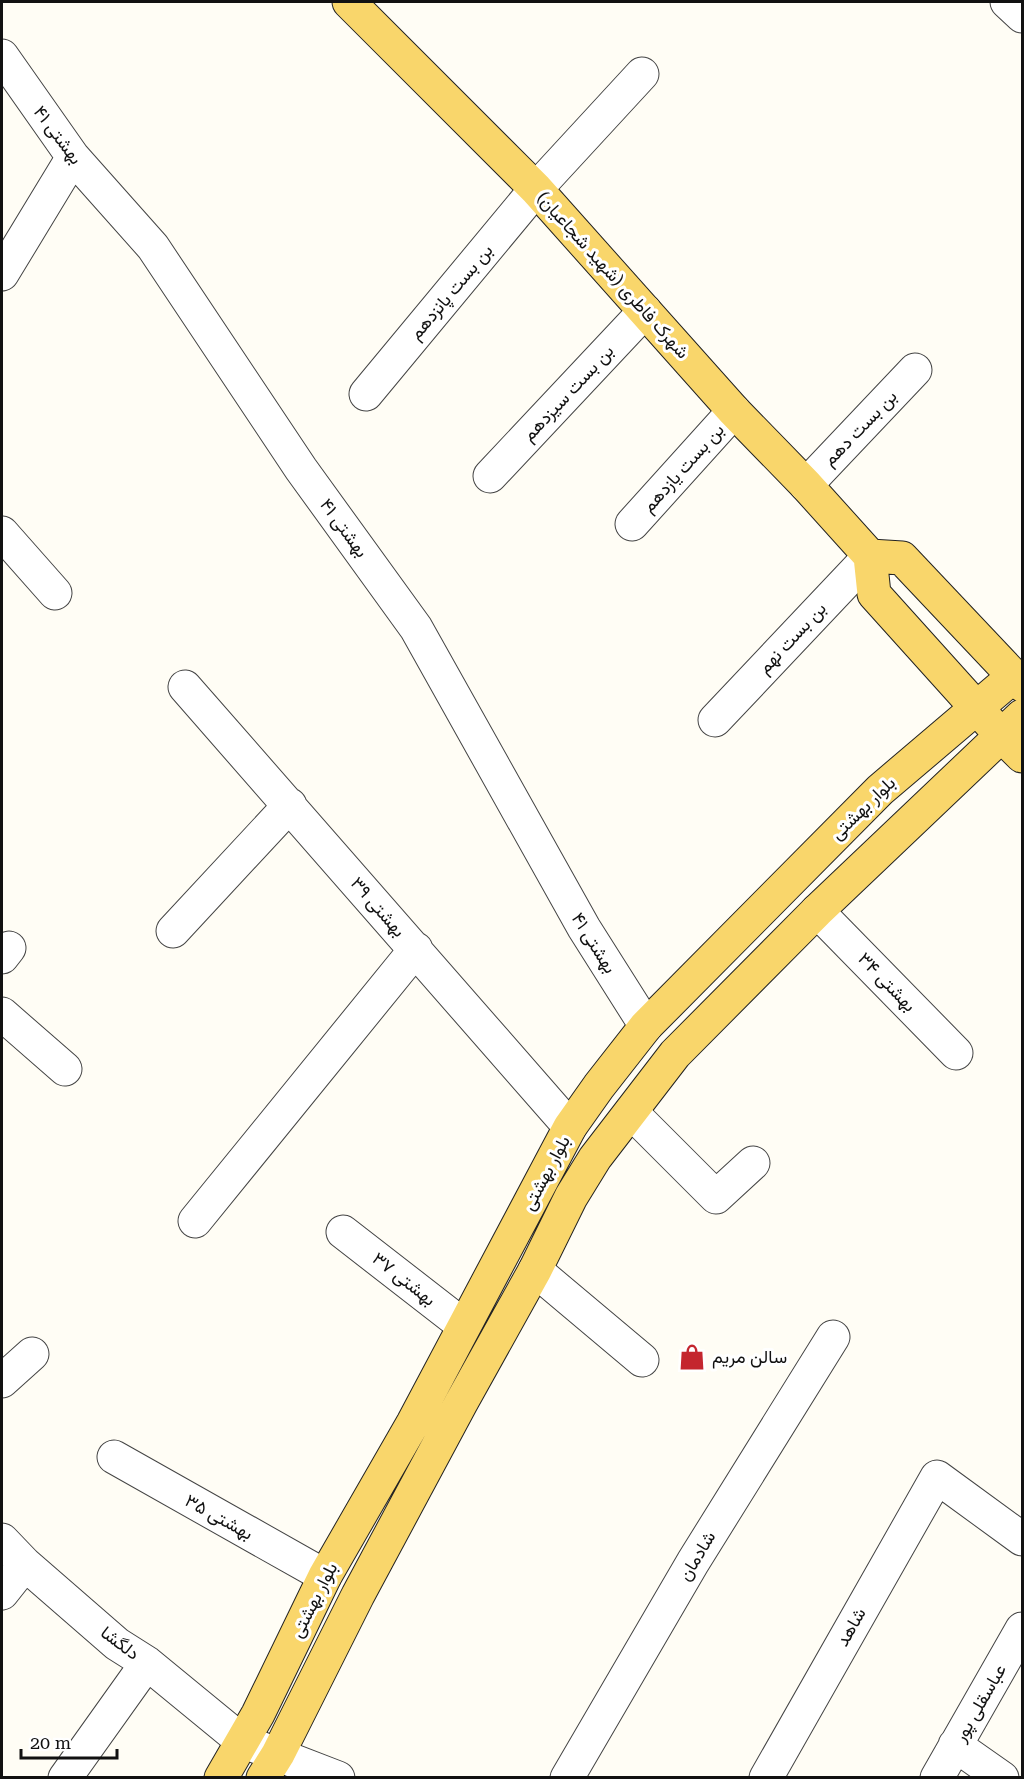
<svg xmlns="http://www.w3.org/2000/svg" width="1024" height="1779" font-family="'Roboto Serif',Vazirmatn,serif">
<rect width="100%" height="100%" fill="#fffdf5"/>
<g fill="none" stroke-linecap="round" stroke-linejoin="round">
<!-- minor casing -->
<g stroke="#444" stroke-width="35">
<path id="minor" d="M1007,2L1022,16
M2,56L73,157L153,247L301,469L416,628L584,928L646,1026
M2,274L73,157
M366,394L536,189L642,74
M490,476L645,311
M806,485L915,370
M632,524L734,411
M2,533L55,593
M185,687L570,1127
M715,720L870,556
M817,911L956,1053
M173,931L290,805
M2,957L9,948
M2,1014L65,1069
M631,1112L716,1197L753,1163
M195,1221L416,949
M343,1232L464,1326
M535,1270L642,1360
M2,1381L32,1354
M114,1457L325,1576
M2,1540L25,1564L117,1644L147,1663L242,1741L338,1778
M2,1593L25,1564
M955,1745L1002,1778
M65,1778L147,1663
M567,1778L693,1562L833,1337
M766,1778L937,1477L1022,1539
M937,1778L1022,1629"/>
</g>
<!-- major casing -->
<g stroke="#222" stroke-width="35">
<path id="major" d="M349,2L536,189L734,411L806,485L870,556L874,594L1001,735L1022,756
M870,556L902,558L1022,685
M221,1778L258,1714L325,1576L413,1423L570,1127L599,1086L646,1026L880,790L1014,676
M263,1778L278,1754L358,1595L461,1403L535,1270L571,1197L595,1158L675,1054L817,911L1022,716"/>
</g>
<!-- minor -->
<use href="#minor" stroke="#fff" stroke-width="33"/>
<!-- major -->
<use href="#major" stroke="#f9d66b" stroke-width="33"/>
</g>
<!-- icons -->
<defs>
<g id="shop-bare" transform="scale(2.07)"><path d="M-5-2.5h2.3a2.7 3.5 0 0 1 5.4 0H5L5.5 6h-11ZM-1.5-2.5h3a1.5 2.3 0 0 0-3 0Z" fill="#c4262e" stroke="#fff" stroke-width="2.5" paint-order="stroke"/></g>
</defs>
<g fill-rule="evenodd">
<use href="#shop-bare" x="692" y="1357"/>
</g>
<g text-anchor="middle" stroke-width="6" stroke-linejoin="round" paint-order="stroke">
<!-- street labels -->
<g font-size="18" fill="#111" stroke="#fff">
<text transform="translate(58 135) rotate(53)" y="6">بهشتی ۴۱</text>
<text transform="translate(613 275) rotate(48)" y="6">شهرک فاطری (شهید شجاعیان)</text>
<text transform="translate(451 292) rotate(-50)" y="6">بن بست پانزدهم</text>
<text transform="translate(568 393) rotate(-47)" y="6">بن بست سیزدهم</text>
<text transform="translate(860 428) rotate(-46)" y="6">بن بست دهم</text>
<text transform="translate(683 468) rotate(-48)" y="6">بن بست یازدهم</text>
<text transform="translate(344 528) rotate(54)" y="6">بهشتی ۴۱</text>
<text transform="translate(792 638) rotate(-47)" y="6">بن بست نهم</text>
<text transform="translate(863 808) rotate(-44)" y="6">بلوار بهشتی</text>
<text transform="translate(378 907) rotate(49)" y="6">بهشتی ۳۹</text>
<text transform="translate(594 943) rotate(58)" y="6">بهشتی ۴۱</text>
<text transform="translate(887 982) rotate(46)" y="6">بهشتی ۳۴</text>
<text transform="translate(546 1173) rotate(-62)" y="6">بلوار بهشتی</text>
<text transform="translate(404 1279) rotate(38)" y="6">بهشتی ٣٧</text>
<text transform="translate(219 1517) rotate(29)" y="6">بهشتی ۳۵</text>
<text transform="translate(697 1556) rotate(-59)" y="6">شادمان</text>
<text transform="translate(314 1600) rotate(-63)" y="6">بلوار بهشتی</text>
<text transform="translate(851 1627) rotate(-60)" y="6">شاهد</text>
<text transform="translate(120 1643) rotate(37)" y="6">دلگشا</text>
<text transform="translate(980 1703) rotate(-60)" y="6">عباسقلی پور</text>
</g>
<!-- poi labels -->
<g font-size="18" fill="#111" stroke="#fff" text-anchor="start">
<text x="712" y="1363">سالن مریم</text>
</g>
</g>
<!-- border -->
<rect width="1024" height="1779" fill="none" stroke="#111111" stroke-width="6"/>
<!-- scale -->
<path d="M21 1749v9h96v-9" fill="none" stroke="#111111" stroke-width="3"/>
<text x="30" y="1749" font-size="18" fill="#111111" stroke="#ffffff" stroke-width="4.5" paint-order="stroke">20 m</text>
</svg>
